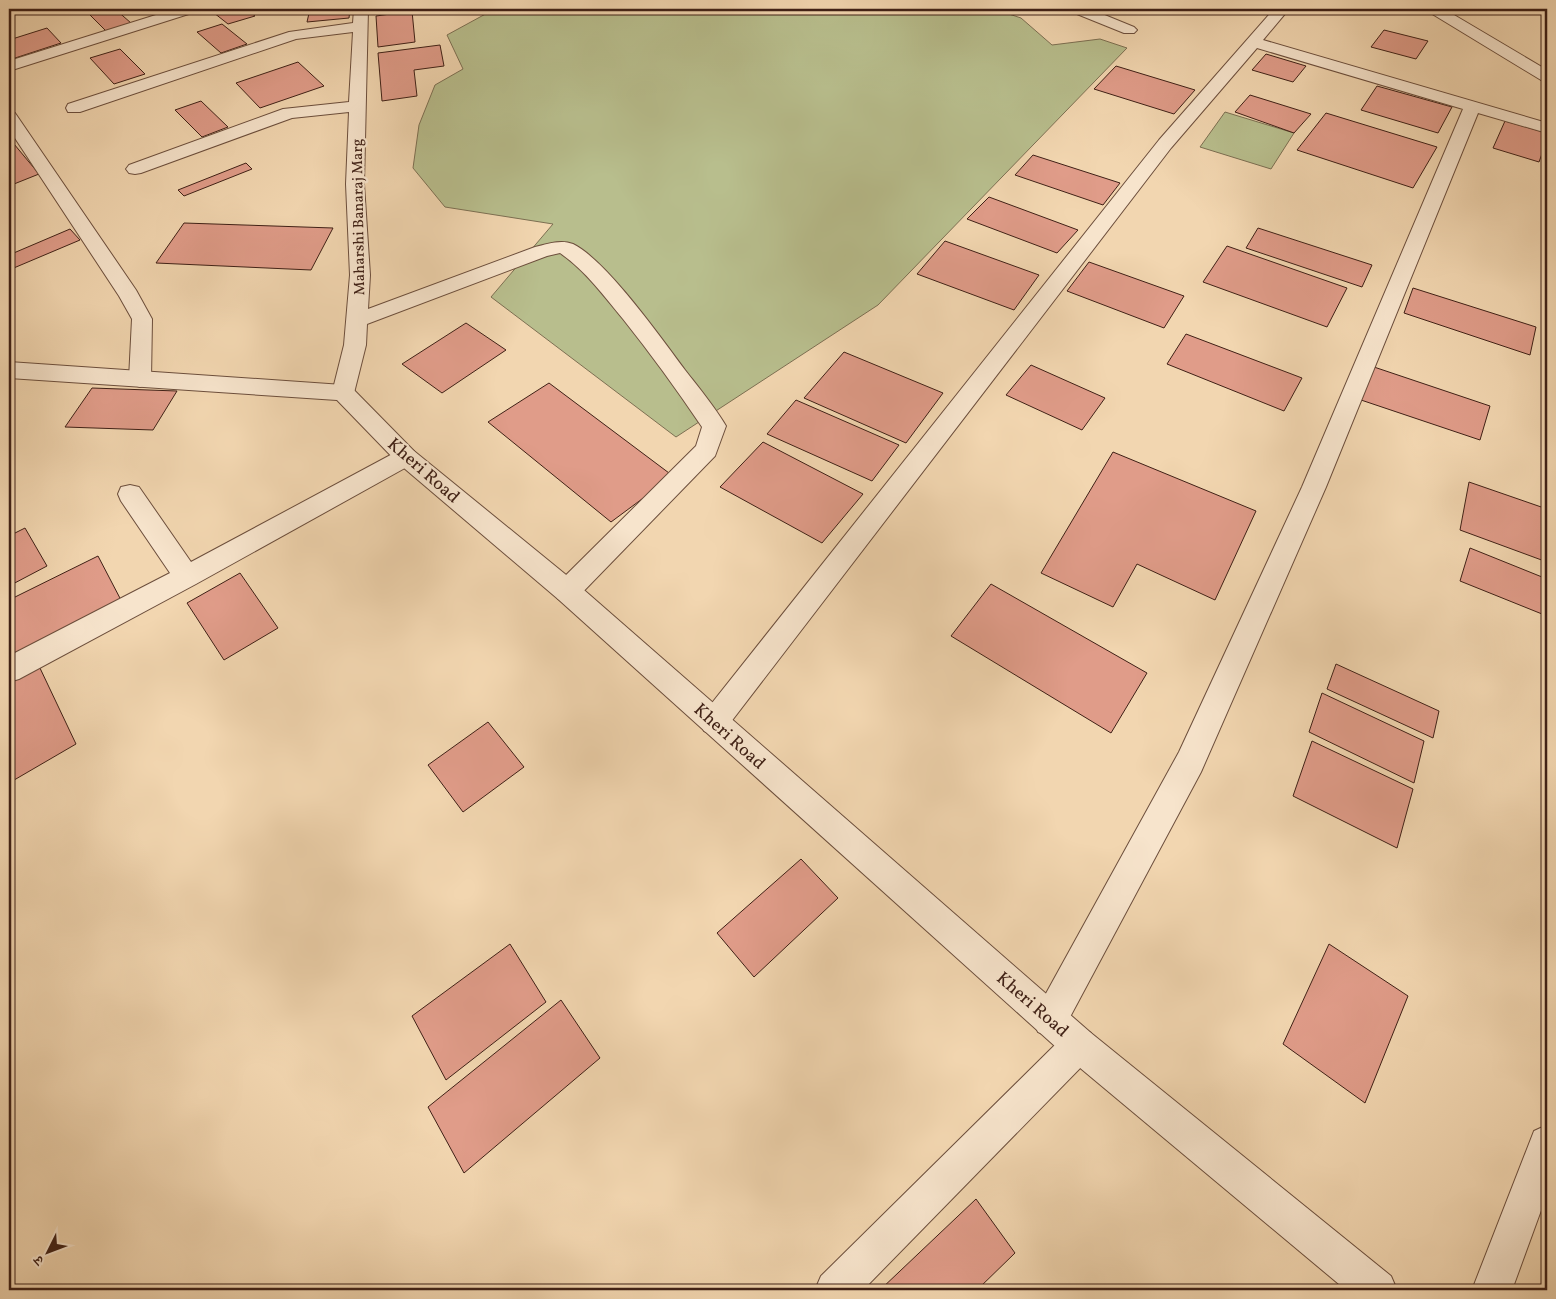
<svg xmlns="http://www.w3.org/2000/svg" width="1556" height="1299" font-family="Vollkorn,'Noto Serif Devanagari',serif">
<rect width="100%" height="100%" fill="#f2d6b0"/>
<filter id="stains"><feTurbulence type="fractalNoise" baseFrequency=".004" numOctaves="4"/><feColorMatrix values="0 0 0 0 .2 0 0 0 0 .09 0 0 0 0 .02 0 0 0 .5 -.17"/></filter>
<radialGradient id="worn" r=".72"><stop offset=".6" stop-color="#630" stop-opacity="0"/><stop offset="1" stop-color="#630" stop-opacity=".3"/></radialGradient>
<!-- green -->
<path fill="#b8be8d" stroke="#7c6f52" d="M490,9H994L1021,18L1052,45L1100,39L1127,48L878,305L676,437L491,297L553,224L445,207L413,168L419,125L435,85L463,69L447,35L491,11Z
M1225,112L1294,133L1271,169L1200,147Z"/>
<!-- building -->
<path fill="#e09c89" stroke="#3f2016" d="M111,9H115L131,23L106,31L90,15Z
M209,9H246L255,16L228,24Z
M251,9H274L258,14Z
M310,9H350L349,18L307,22Z
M412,11L415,42L378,47L376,16Z
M222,24L247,44L221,53L197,32Z
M47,28L61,43L9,60V40Z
M1384,30L1428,41L1416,59L1371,47Z
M440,45L444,66L414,70L417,96L382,101L378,53Z
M120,49L145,74L114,84L90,58Z
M1266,54L1306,66L1293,82L1252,70Z
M298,62L324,86L260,108L236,83Z
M1116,66L1195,90L1174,114L1094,89Z
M1377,86L1452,107L1438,133L1361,110Z
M1250,95L1311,114L1294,133L1235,112Z
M201,101L228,127L202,137L175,110Z
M1326,113L1437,147L1413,188L1297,150Z
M1505,121L1547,133V140L1539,162L1493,148Z
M9,138L39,174L9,186Z
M1033,155L1120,183L1103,205L1015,175Z
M246,163L252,169L184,196L178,190Z
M989,197L1078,230L1057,253L967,219Z
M184,223L333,228L311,270L156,263Z
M1258,228L1372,265L1362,287L1246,248Z
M70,229L80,240L9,270V255Z
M945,241L1039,275L1014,310L917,274Z
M1227,246L1347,288L1327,327L1203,282Z
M1089,262L1184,296L1164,328L1067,291Z
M1413,288L1536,327L1530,355L1404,313Z
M466,323L506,350L442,393L402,364Z
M1186,334L1302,378L1284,411L1167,364Z
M844,352L943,393L906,443L804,398Z
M1031,365L1105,398L1082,430L1006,395Z
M1371,366L1490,406L1480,440L1361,400Z
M549,383L673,476L611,522L488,422Z
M92,388L177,391L153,430L65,427Z
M796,400L899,445L872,481L767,434Z
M763,442L863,494L822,543L720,487Z
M1113,452L1256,511L1215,600L1137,564L1113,607L1041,573Z
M1469,482L1547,509V562L1460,530Z
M25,528L47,566L9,586V536Z
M1470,548L1547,579V616L1460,581Z
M98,556L122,602L9,660V600Z
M240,573L278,628L224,660L187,603Z
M991,584L1147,673L1111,733L951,636Z
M1336,664L1439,711L1433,738L1327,689Z
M39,666L76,744L9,783V683Z
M1322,693L1424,741L1414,783L1309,732Z
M488,722L524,767L463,812L428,765Z
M1312,741L1413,789L1397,848L1293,796Z
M801,859L838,898L754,977L717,933Z
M510,944L546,1002L446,1080L412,1016Z
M1329,944L1408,996L1365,1103L1283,1044Z
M561,1000L600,1058L464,1173L428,1107Z
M976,1199L1015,1253L977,1290H880Z"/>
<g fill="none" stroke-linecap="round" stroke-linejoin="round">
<!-- minor casing -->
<g stroke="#6c4e3c" stroke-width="2">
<path id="minor" d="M175,9H197L195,12L9,71V61Z
M354,9H368L364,184L370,275L368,309L535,247C547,244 561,239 573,244C606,260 661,338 685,370C699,388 714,406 726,426L715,456L576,599L567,602L558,599L554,591L558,583L696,446L702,427C677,390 651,354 623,319C604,296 585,270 560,253L547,256L367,324L366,345L354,393L351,399L343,401L335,399L332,393L344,345L350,275L346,184L349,112L292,118L141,173L135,174L129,173L126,169L129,165L283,109L349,102L353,32L296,39L80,112H68L66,108L68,104L289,32L353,23Z
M1070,9H1090L1134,27L1137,30L1134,33H1124L1072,12Z
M1274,9H1289L1263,40L1547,123V133L1478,113L1326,487L1201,772L1062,1032L1050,1037L1038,1032L1033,1020L1038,1008L1179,752L1302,487L1463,109L1257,48L1171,148L724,731L714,735L704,731L700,722L704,713L1159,140Z
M1427,9H1444L1547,70V82L1541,80L1429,12Z
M9,112L15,113L136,290L152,319L151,379L148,384L140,387L132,384L129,379L132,319L119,296L9,129Z
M406,448L414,451L418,457L414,463L196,584L19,679L9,682V656L170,573L121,501L118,494L121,487L130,485L139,487L191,562L398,451Z
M1079,1027L1091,1033L1097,1045L1091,1057L863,1290H815L821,1276L1067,1033Z
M1547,1125V1194L1512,1290H1472L1534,1131Z"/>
</g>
<!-- tertiary casing -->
<g stroke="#6c4e3c" stroke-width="2">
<path id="tertiary" d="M9,362L343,385L351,387L414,451L576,583L1091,1033L1391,1276L1397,1290H1346L1067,1057L558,599L398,463L337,400L9,378Z"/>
</g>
<!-- minor -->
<use href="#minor" fill="#f7e4cc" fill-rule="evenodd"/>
<!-- tertiary -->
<use href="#tertiary" fill="#f7e4cc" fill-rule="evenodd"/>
</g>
<g text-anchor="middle" stroke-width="4.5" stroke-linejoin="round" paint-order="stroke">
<!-- far-street labels -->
<g font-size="15" fill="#3f2016" stroke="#f7e4cc">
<text transform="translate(358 217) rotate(-91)" y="5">Maharshi Banaraj Marg</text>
</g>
<!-- street labels -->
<g font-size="18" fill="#3f2016" stroke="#f7e4cc">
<text transform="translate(424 470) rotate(41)" y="6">Kheri Road</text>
<text transform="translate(730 736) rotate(42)" y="6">Kheri Road</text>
<text transform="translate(1033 1004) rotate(41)" y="6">Kheri Road</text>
</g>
</g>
<!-- margin -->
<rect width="1556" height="1299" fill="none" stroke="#f2d6b0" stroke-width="30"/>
<rect x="10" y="10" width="1536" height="1279" fill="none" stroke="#3f2016" stroke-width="2.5"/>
<rect x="15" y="15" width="1526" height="1269" fill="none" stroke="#3f2016"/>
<!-- north arrow -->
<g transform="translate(48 1252) rotate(228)" stroke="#f7e4cc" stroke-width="4" paint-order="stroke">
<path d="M0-4L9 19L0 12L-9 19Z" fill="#3f2016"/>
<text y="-8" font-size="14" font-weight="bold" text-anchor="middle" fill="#3f2016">उ</text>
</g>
<rect width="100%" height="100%" filter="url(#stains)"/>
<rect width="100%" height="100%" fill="url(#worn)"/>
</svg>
